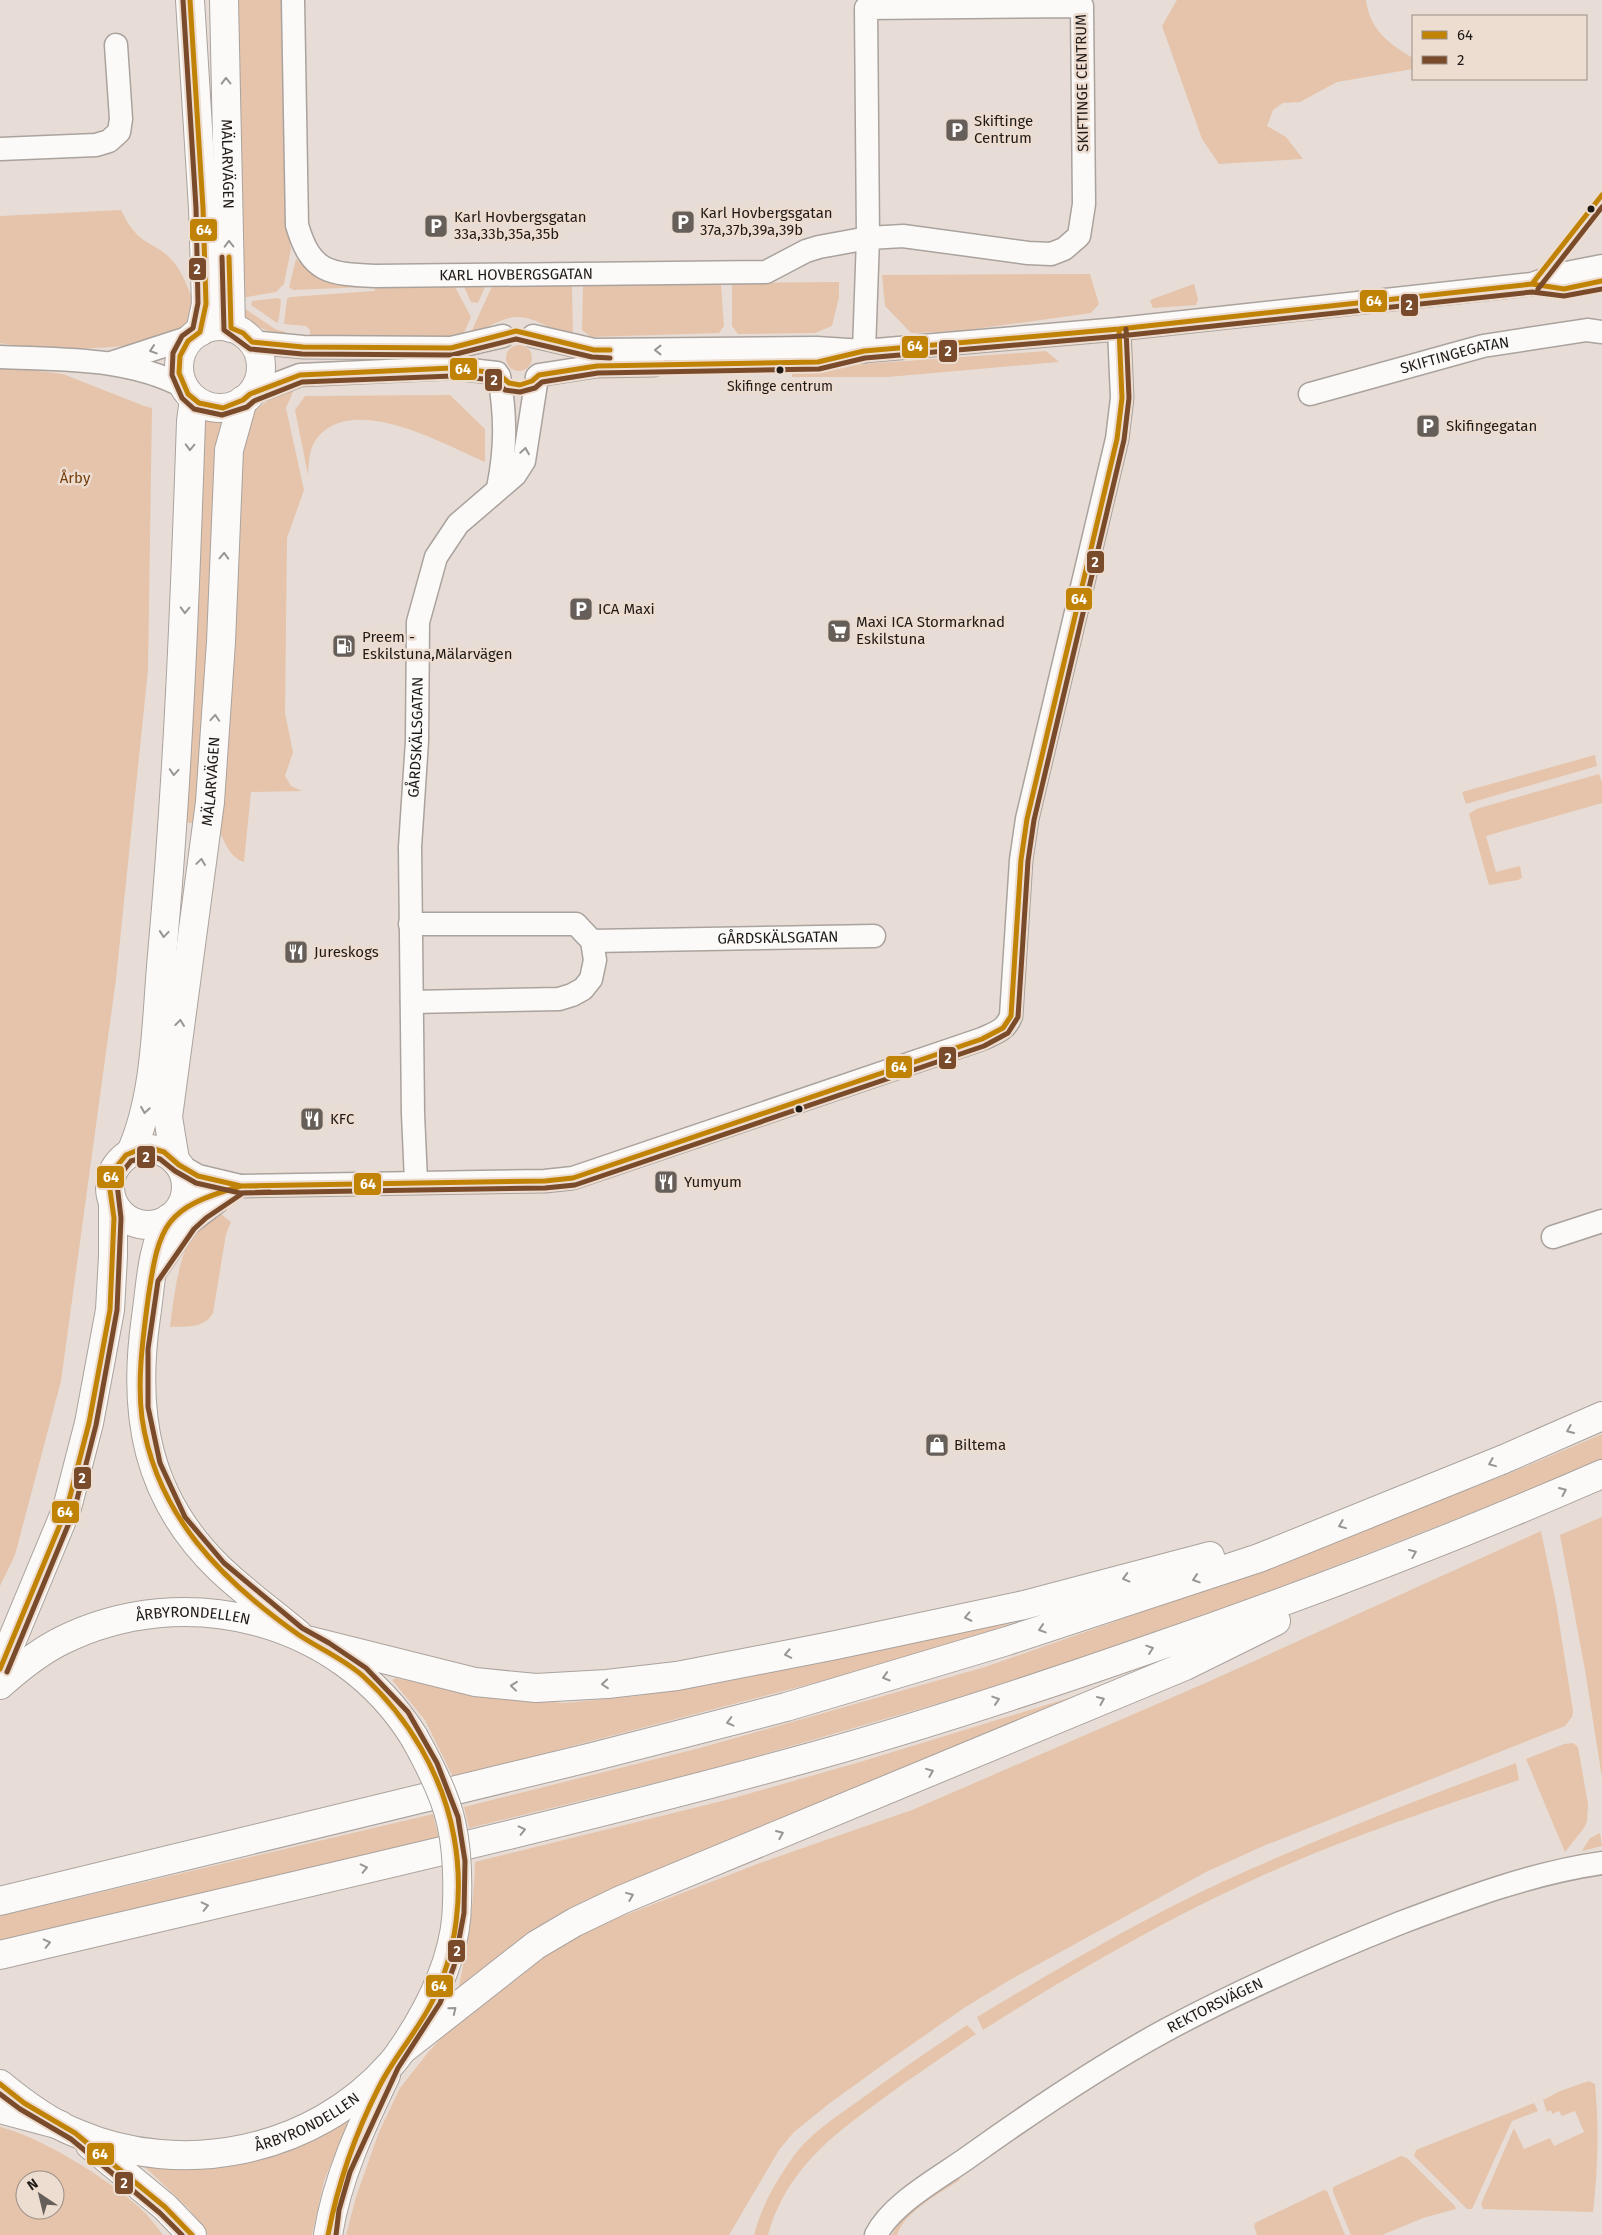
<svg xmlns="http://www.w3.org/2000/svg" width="1602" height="2235" font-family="'Fira Sans',sans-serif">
<rect width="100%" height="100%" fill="#e7ddd6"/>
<!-- green -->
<path fill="#e5c4ab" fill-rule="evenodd" d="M234,0H283L286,215L291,249L284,284L276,292L241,298L236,212L242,201L239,74Z
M1177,0H1366C1370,30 1388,43 1413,58V69L1337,82L1300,102L1283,103L1273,110L1267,126L1286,137L1303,159L1219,164L1202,139L1162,26Z
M121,210C126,220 132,231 141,238C150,245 161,249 169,257C180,267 188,287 193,301C194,304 193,308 193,312C186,358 35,350 0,343V216Z
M296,259C323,281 331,286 366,287L293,290L289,287Z
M1090,274L1099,304L1091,313L961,331L911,333L885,306L882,275Z
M839,282V297L832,326L815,333L738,334L732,326V283Z
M493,284H572L573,340C551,330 527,309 503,320C491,324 481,331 470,335Z
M721,284L724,326L719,333L591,337L582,330L583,285Z
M1194,284L1198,299L1196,305L1153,308L1150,301L1152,299Z
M454,285L471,317L462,337L310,341V330L306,326L284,324L287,299L290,297L374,291L377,286Z
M463,285H486L478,303L471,302Z
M278,298L281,300L279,318L277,323L251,305L252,301Z
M244,308L275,329L294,335C274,333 257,331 243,314Z
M506 358a13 13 0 1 1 26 0a13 13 0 1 1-26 0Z
M1046,351L1059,362L888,377H792V369Z
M0,366L63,374L144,406L152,408L148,670L116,979L61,1381L15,1555L0,1586Z
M296,385L286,408L304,490L287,538L285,713L293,752L285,776L291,786L302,791L251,792L244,862C229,857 224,841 218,827L237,469L254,411L278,393Z
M450,395L485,429V462C444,444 349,390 315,441C309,450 309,464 308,475L295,410L305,396Z
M200,419L212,421H225L200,824L182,822Z
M1595,755L1597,766L1466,804L1462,792Z
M1599,774L1602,782V803L1486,836L1496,872L1520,866L1522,878L1518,880L1489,885L1469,814L1476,809Z
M221,1214L231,1222L226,1234L213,1313C204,1329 186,1326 170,1327C175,1292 179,1224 221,1214Z
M1602,1434V1459L1510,1498L1214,1613L988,1689L712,1769L469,1828L464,1807L700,1748L985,1667L1259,1571L1508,1474Z
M1602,1517V1778L1585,1670L1560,1535Z
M1541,1531L1556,1603L1573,1711L1572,1717L1565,1726L1261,1847L1206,1872L1008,1981L964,2008L888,2061L830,2103L794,2132L779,2150L729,2235H346L356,2197L379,2132L400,2088L426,2055L465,2011L571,1936L760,1863L912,1810L1210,1681Z
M1014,1620V1622L996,1629L822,1681L453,1777L425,1720L392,1680L396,1678L462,1693L564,1703L637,1696L821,1663Z
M1108,1686L549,1920L518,1941L462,1987L459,1986C468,1944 474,1905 475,1862L730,1799L860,1762Z
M1573,1743L1578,1747L1588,1804L1587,1821L1584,1828L1565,1852L1526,1759L1564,1744Z
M1516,1763L1519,1780C1431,1810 1342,1839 1257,1878C1162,1921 1071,1974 983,2030L977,2017C1057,1969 1138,1921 1222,1882C1318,1838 1417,1800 1516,1763Z
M433,1814L439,1839L0,1941V1916Z
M1600,1833L1602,1846L1582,1851L1590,1838Z
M967,2025L976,2034C944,2056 912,2077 881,2100C830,2137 786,2171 768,2235H754C761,2208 775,2182 791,2160C807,2136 834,2118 857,2102C893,2075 930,2050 967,2025Z
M1589,2081L1595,2084C1599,2126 1598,2169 1593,2212L1483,2209L1481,2204L1514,2128L1524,2149L1550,2138L1554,2146L1584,2132L1575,2111L1562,2116L1559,2111L1552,2114L1551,2110L1547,2112L1543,2100L1560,2091Z
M1534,2103L1538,2111L1512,2121L1472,2209H1467L1414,2156L1416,2150Z
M345,2117L347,2124L324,2181L312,2235H208L189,2209L144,2166L192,2169L245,2162Z
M0,2127C42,2137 108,2179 140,2208C149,2216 156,2226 163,2235H0ZM25,2180H55V2210H25Z
M1401,2156L1407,2158L1455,2206L1456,2209L1423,2218L1382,2235H1351L1333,2192V2187Z
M954,2178L961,2179C941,2193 905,2211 897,2235H892L902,2216Z
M1324,2190L1327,2191L1345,2235H1257L1254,2226L1255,2223Z"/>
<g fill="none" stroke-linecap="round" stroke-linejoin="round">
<!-- minor casing -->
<g stroke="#aaa29d" stroke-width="25">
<g id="minor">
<path id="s1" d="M293,0L297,225C311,273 329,274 375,276L766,272L806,251L819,247L868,238L903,236L1028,253L1051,254L1064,249L1079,236L1084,204L1082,6L866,8L868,238L864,351"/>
<path d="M0,149L96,145L109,141L119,132L121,119L116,45"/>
<path d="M533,336L594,350L816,348L864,351L1119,329L1532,284L1561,274L1602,266"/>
<path d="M252,342L303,347L451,348L503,336"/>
<path d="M0,357C62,360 128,357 184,387"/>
<path d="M111,363L194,336"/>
<path d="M539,375L597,366L654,365"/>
<path d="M250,394L300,375L452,368L497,373"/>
<path id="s2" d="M1310,394L1483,346L1587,330L1602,332"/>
<path d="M498,488C506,449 506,416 499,376"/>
<path d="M410,924H576L592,941L595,960L591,979L583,989L572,995L559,999L412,1002"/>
<path id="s3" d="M592,941L874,936"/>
<path d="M179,1165L198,1176L240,1186"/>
<path id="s4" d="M416,1181L413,1114L410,847L417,741L418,622L436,557L458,524L515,475L524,461L537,377"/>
<path d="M179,1209L215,1194L241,1186L545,1181L573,1178L982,1039C995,1033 1006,1030 1011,1016L1021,860L1027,819L1117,439L1122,398L1119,329"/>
<path d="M1553,1237L1602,1221"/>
<path d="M155,1272L188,1224L217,1202"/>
<path id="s5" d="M876,2235C892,2203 941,2177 970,2156C1033,2111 1098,2067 1166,2030C1241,1990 1320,1955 1400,1923C1466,1898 1532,1873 1602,1863"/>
</g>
</g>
<!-- major casing -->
<g stroke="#aaa29d" stroke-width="30">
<g id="major">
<path d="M190,0L203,208L206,304L200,332"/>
<path id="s6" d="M224,0L231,328"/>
<circle cx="220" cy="367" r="41"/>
<circle cx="148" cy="1187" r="38"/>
<path d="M131,1152C157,1094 156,1019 162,955C178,778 185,599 191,421L194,399"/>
<path id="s7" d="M175,1160L168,1117L210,802L221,642L229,450L243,400"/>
<path d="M169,1218C151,1248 151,1283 146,1317C132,1414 146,1497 219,1568C244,1592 272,1612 298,1634"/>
<path d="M0,1669L67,1508L89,1423L110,1310L113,1256V1203"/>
<path id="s8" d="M0,1685C19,1668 39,1652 61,1641C185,1579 341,1619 414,1737"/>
<path id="s9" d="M0,2084C23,2103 48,2122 76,2133C183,2179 314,2152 391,2064C401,2053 409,2039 417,2026C439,1989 457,1946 457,1902"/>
<path d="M90,2145L165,2207L192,2235"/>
<path d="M328,2235C337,2178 361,2127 386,2075"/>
</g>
</g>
<!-- highway casing -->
<g stroke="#aaa29d" stroke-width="30">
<path id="highway" d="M311,1641L475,1682L536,1688L607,1684L677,1676L836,1645L1024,1605L1210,1556
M0,1901L592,1757L786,1707L1007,1641L1259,1558L1504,1459L1602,1416
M0,1955C273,1890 547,1830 818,1755C929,1724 1038,1688 1147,1650C1301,1597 1453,1539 1602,1474
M401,2051L536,1945L575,1922L621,1900L1185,1666L1276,1621
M0,2109L60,2125"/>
</g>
<!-- minor -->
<use href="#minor" stroke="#fbfaf9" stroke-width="22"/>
<!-- major -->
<use href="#major" stroke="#fbfaf9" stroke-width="28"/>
<!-- highway -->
<use href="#highway" stroke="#fbfaf9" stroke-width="28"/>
<!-- major-bridge casing -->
<g stroke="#aaa29d" stroke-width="30" stroke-linecap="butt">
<path id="major-bridge" d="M414,1737C428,1762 445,1794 451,1822C457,1848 458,1874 457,1902"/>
</g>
<!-- major-bridge -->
<use href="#major-bridge" stroke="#fbfaf9" stroke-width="28"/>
<!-- bus-1 casing -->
<g stroke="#eddcd0" stroke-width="9">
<path id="bus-1" d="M190,0L203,208L206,304L200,332L188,341L180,356L179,373L188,394L199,403L223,408L243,400L250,394L300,375L452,368L497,373L509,383L520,385L532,381L539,375L597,366L818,362L864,351L1119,329L1532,284L1564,289L1602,281
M229,257L231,328L243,333L252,342L303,347L451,348L516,331L594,350H610
M1532,284L1602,195
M0,1669L67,1508L89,1423L110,1310L114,1218L109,1183L113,1171L126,1155L138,1150L151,1148L164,1152L179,1165L198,1176L241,1186H258
M0,2084L24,2103L75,2133L165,2207L192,2235
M328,2235C338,2183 355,2134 379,2087C394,2057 417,2032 432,2002C457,1953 464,1891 454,1837C443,1775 408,1717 363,1676C344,1659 320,1649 299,1635C222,1581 156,1515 142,1418C137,1379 143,1338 148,1299C159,1223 165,1208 241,1186L545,1181L573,1178L982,1039L1003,1028L1011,1016L1021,860L1027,819L1117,439L1122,398L1119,329"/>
</g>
<!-- bus-2 casing -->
<g stroke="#eddcd0" stroke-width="9">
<path id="bus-2" d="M183,0L196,208L198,303L193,328L182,336L173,353L172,375L182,398L194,409L222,415L247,407L254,401L302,382L452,376L494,380L505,390L520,392L535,388L542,382L598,373L819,369L865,358L1120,336L1532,292L1564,296L1602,289
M222,257L224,330L250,349L302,354L452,355L516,339L592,357L610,358
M1538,289L1602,207
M7,1672L74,1511L96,1425L117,1310L121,1218L117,1184L120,1175L131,1161L150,1156L160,1159L175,1171L196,1183L240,1193L270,1192
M0,2094L20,2109L71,2139L160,2213L182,2235
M336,2235L339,2210L350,2172L398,2068L440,2003L454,1966L464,1913L465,1861L458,1817L437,1763L408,1712L366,1668L329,1643L302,1628L224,1563L185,1517L160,1463L148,1407V1349L158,1281L194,1229L206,1218L243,1193L545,1188L575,1185L984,1046L1008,1033L1018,1017L1028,861L1034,820L1124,440L1129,398L1126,329"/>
</g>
<!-- bus-1 -->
<use href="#bus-1" stroke="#c18306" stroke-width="5"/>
<!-- bus-2 -->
<use href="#bus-2" stroke="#7a4b2a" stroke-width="5"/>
</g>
<!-- one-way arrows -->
<defs><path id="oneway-chevron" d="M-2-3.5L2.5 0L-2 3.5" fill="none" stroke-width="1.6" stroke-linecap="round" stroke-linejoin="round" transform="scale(1.25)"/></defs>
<g stroke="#989593">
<use href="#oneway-chevron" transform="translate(226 81) rotate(-91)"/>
<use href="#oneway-chevron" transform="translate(229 244) rotate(-91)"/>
<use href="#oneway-chevron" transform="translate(153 350) rotate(162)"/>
<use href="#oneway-chevron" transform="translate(658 350) rotate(180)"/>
<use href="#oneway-chevron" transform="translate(190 447) rotate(92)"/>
<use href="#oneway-chevron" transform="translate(525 451) rotate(-81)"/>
<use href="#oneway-chevron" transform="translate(224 556) rotate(-88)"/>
<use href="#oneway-chevron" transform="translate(185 610) rotate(92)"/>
<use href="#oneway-chevron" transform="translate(215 718) rotate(-86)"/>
<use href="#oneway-chevron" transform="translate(174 772) rotate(94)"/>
<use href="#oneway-chevron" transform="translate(201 862) rotate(-82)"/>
<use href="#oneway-chevron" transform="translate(164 934) rotate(95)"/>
<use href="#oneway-chevron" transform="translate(180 1023) rotate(-83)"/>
<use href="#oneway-chevron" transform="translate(145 1110) rotate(99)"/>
<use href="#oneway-chevron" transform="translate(1570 1430) rotate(157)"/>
<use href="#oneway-chevron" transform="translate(1492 1463) rotate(158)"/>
<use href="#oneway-chevron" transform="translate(1563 1491) rotate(-24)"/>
<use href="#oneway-chevron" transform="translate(1342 1525) rotate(158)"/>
<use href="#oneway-chevron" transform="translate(1413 1553) rotate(-22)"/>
<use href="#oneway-chevron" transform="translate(1126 1578) rotate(165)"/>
<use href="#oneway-chevron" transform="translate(1196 1579) rotate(162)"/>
<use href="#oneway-chevron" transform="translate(968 1617) rotate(168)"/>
<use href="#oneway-chevron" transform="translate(1042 1629) rotate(162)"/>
<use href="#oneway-chevron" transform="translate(1150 1649) rotate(-19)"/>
<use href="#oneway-chevron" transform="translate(788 1654) rotate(169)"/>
<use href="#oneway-chevron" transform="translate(886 1677) rotate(163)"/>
<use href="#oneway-chevron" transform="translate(605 1684) rotate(175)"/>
<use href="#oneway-chevron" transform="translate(514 1686) rotate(-174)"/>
<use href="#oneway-chevron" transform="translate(996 1700) rotate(-18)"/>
<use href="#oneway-chevron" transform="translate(1101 1700) rotate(-23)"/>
<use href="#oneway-chevron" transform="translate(730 1722) rotate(166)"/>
<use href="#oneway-chevron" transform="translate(930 1772) rotate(-22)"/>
<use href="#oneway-chevron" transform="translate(522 1830) rotate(-13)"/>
<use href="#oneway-chevron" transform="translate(780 1834) rotate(-23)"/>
<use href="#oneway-chevron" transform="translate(364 1868) rotate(-13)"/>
<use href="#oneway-chevron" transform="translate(630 1896) rotate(-22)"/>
<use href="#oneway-chevron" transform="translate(205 1906) rotate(-13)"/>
<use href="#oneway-chevron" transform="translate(47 1943) rotate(-13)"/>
<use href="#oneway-chevron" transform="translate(453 2010) rotate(-39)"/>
</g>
<!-- icons -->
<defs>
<g id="parking-square" transform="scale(1.25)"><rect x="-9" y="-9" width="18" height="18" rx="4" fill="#665e59" stroke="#eddcd0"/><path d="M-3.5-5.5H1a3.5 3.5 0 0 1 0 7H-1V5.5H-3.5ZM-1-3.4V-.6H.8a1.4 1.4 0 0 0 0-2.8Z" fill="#fff"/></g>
<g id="supermarket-square" transform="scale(1.25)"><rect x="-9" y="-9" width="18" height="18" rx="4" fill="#665e59" stroke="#eddcd0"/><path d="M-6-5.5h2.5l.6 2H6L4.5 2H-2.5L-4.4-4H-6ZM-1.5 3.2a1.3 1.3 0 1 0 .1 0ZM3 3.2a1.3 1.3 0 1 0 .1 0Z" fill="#fff"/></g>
<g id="fuel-square" transform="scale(1.25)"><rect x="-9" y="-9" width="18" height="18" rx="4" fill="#665e59" stroke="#eddcd0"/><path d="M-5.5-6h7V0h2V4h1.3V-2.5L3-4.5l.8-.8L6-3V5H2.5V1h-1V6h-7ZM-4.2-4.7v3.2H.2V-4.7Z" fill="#fff"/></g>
<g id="restaurant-square" transform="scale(1.25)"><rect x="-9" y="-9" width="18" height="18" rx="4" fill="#665e59" stroke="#eddcd0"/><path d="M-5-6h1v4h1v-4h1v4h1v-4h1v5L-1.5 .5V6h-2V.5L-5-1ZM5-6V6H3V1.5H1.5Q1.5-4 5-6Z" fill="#fff"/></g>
<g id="shop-square" transform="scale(1.25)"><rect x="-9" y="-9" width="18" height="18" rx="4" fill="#665e59" stroke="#eddcd0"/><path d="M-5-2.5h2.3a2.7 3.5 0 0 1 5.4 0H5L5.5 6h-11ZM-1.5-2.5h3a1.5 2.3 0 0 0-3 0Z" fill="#fff"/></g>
</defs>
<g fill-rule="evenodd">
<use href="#parking-square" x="957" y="130"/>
<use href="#parking-square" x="683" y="222"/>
<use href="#parking-square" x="436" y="226"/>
<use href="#parking-square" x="1428" y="426"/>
<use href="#parking-square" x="581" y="609"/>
<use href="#supermarket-square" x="839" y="631"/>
<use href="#fuel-square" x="344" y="646"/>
<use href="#restaurant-square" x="296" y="952"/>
<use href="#restaurant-square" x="312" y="1119"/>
<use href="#restaurant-square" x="666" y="1182"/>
<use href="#shop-square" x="937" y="1445"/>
</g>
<!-- markers -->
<g fill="#201a16" stroke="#eddcd0" stroke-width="2">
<circle cx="1591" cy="209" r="4.5"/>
<circle cx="780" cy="370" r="4.5"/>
<circle cx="799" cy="1109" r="4.5"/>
</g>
<g text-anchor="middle" stroke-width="5" stroke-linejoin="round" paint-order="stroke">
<!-- bus labels -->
<g font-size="14" fill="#201a16" stroke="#eddcd0">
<text x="780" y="391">Skifinge centrum</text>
</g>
<!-- street labels -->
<g font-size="15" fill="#201a16" stroke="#eddcd0">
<text transform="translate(1082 83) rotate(-91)" y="5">SKIFTINGE CENTRUM</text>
<text dy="5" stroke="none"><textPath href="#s6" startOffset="164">MÄLARVÄGEN</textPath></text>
<text dy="5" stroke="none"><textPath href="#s1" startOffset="470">KARL HOVBERGSGATAN</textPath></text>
<text dy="5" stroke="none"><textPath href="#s2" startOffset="150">SKIFTINGEGATAN</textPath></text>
<text dy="5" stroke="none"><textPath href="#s4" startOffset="444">GÅRDSKÄLSGATAN</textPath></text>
<text dy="5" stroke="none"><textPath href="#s7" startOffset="382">MÄLARVÄGEN</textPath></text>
<text dy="5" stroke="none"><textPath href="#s3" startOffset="186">GÅRDSKÄLSGATAN</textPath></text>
<text dy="5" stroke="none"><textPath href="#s8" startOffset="212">ÅRBYRONDELLEN</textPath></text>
<text dy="5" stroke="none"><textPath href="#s5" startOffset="412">REKTORSVÄGEN</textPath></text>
<text dy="5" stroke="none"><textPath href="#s9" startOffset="331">ÅRBYRONDELLEN</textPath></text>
</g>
<!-- poi labels -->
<g font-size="15" fill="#201a16" stroke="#eddcd0" text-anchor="start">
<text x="974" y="126">Skiftinge<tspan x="974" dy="17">Centrum</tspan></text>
<text x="700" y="218">Karl Hovbergsgatan<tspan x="700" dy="17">37a,37b,39a,39b</tspan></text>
<text x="454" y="222">Karl Hovbergsgatan<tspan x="454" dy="17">33a,33b,35a,35b</tspan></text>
<text x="1446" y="431">Skifingegatan</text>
<text x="598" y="614">ICA Maxi</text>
<text x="856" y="627">Maxi ICA Stormarknad<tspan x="856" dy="17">Eskilstuna</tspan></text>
<text x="362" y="642">Preem -<tspan x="362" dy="17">Eskilstuna,Mälarvägen</tspan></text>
<text x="314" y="957">Jureskogs</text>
<text x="330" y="1124">KFC</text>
<text x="684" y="1187">Yumyum</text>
<text x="954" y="1450">Biltema</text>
</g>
<!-- park labels -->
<g font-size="15" fill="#75400e" stroke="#eddcd0">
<text x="75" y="483">Årby</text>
</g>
</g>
<g stroke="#eddcd0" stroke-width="2">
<rect x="189" y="218" width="29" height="24" rx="5" fill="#c18306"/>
<rect x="188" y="257" width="19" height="24" rx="5" fill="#7a4b2a"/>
<rect x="1359" y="289" width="29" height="24" rx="5" fill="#c18306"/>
<rect x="1400" y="293" width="19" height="24" rx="5" fill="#7a4b2a"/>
<rect x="901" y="335" width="28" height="24" rx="5" fill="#c18306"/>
<rect x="938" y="339" width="20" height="24" rx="5" fill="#7a4b2a"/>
<rect x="449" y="357" width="29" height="24" rx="5" fill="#c18306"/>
<rect x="484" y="368" width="19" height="24" rx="5" fill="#7a4b2a"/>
<rect x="1086" y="550" width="19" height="24" rx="5" fill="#7a4b2a"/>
<rect x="1065" y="587" width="28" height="24" rx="5" fill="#c18306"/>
<rect x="938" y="1046" width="19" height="24" rx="5" fill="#7a4b2a"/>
<rect x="885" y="1055" width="28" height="24" rx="5" fill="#c18306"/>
<rect x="136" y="1145" width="20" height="24" rx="5" fill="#7a4b2a"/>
<rect x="96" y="1165" width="29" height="24" rx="5" fill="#c18306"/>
<rect x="353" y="1172" width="29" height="24" rx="5" fill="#c18306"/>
<rect x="73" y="1466" width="19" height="24" rx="5" fill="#7a4b2a"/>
<rect x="51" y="1500" width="29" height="24" rx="5" fill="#c18306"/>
<rect x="447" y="1939" width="19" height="24" rx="5" fill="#7a4b2a"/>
<rect x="425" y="1974" width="29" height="24" rx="5" fill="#c18306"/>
<rect x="86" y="2142" width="29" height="24" rx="5" fill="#c18306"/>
<rect x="114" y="2171" width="20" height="24" rx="5" fill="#7a4b2a"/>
</g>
<g font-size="14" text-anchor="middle" font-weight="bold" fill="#fff">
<text x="204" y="235">64</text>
<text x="197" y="274">2</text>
<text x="1374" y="306">64</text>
<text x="1409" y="310">2</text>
<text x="915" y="351">64</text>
<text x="948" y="356">2</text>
<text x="463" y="374">64</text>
<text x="494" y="385">2</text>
<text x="1095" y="567">2</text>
<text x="1079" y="604">64</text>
<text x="948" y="1063">2</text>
<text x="899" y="1072">64</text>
<text x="146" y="1162">2</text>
<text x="111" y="1182">64</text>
<text x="368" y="1189">64</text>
<text x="82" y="1483">2</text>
<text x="65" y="1517">64</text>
<text x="457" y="1956">2</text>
<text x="439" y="1991">64</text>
<text x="100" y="2159">64</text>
<text x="124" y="2188">2</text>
</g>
<!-- legend -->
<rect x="1412" y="15" width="175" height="65" fill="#eddcd0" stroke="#9b8e86"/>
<rect x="1422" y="31" width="25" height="8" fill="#c18306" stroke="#9b8e86"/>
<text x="1457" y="40" font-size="15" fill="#201a16">64</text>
<rect x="1422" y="56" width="25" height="8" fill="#7a4b2a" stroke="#9b8e86"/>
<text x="1457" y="65" font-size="15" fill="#201a16">2</text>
<!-- north arrow -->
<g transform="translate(40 2195) rotate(325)"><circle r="24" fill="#eddcd0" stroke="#9b8e86"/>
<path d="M0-4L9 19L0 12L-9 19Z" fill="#665e59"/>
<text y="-8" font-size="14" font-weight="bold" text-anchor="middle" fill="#201a16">N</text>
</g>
</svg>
